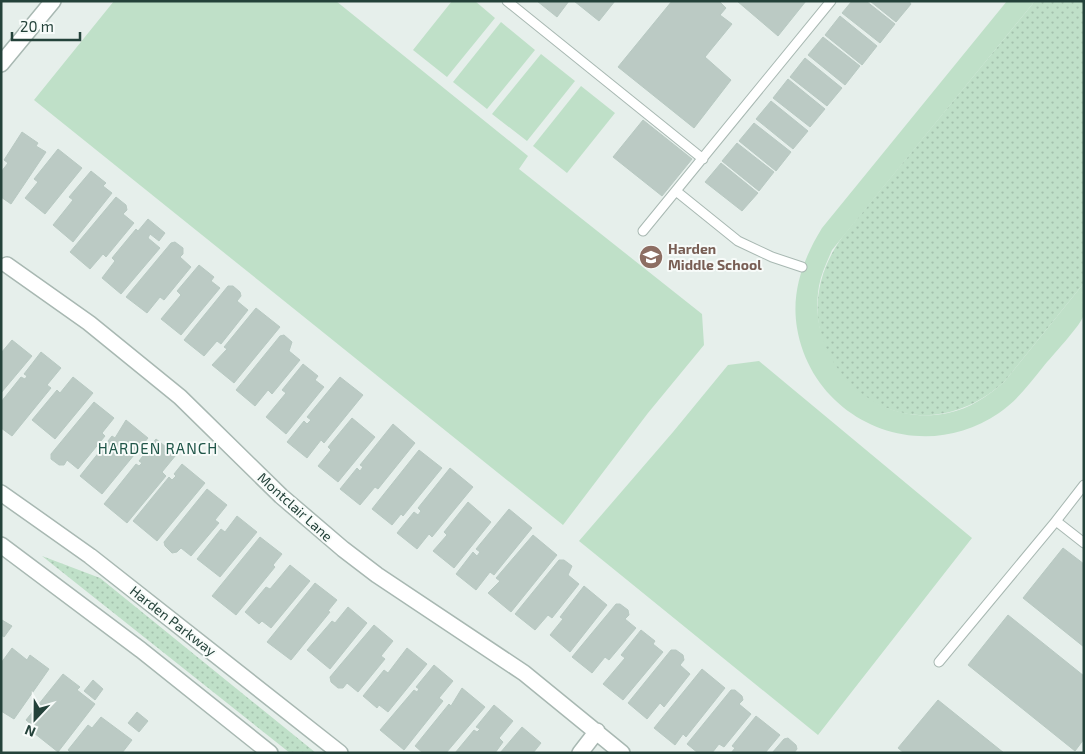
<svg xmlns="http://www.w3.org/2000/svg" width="1085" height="754" font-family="'Exo 2',sans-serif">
<defs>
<pattern id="grass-dots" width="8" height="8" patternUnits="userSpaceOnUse" patternTransform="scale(1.25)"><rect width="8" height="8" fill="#bfe0c8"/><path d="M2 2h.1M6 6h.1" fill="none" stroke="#a4c1ad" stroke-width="1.8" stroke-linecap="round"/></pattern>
</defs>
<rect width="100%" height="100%" fill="#e6efeb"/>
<!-- grass -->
<path fill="url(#grass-dots)" d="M1035,1H1084V283L1004,382C898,477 760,349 843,236Z
M42,556L100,578L316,753H290Z"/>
<!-- pitch -->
<path fill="#bfe0c8" d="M114,1H336L528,156L519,169L702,314L704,345L648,413L563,525L34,100Z
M452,1H475L495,18L447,77L413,50Z
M1007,1H1035L832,250C827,262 821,274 819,286C806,361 873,429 948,413C969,409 988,396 1004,382L1084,283C1084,292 1085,308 1083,317C1079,327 1052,356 1043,367C1030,383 1017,401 999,413C921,467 813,422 797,328C791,292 803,259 822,228Z
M501,22L535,50L487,109L453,82Z
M541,54L575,81L527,141L492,114Z
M581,86L615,113L567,173L533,146Z
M759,361L972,538L818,735L579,541L673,432L728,365Z"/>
<!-- building -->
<path fill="#bbcac4" stroke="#b8c9c2" d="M537,1H569L557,17Z
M574,1H615L599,21Z
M672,1H719L726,8L720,15L732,24L705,57L731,80L694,128L618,67Z
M737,1H806L778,36Z
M852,1H866L895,24L880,43L842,13Z
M870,1H909L911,4L896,22Z
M840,16L877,46L862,65L825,35Z
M823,37L860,66L845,85L808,55Z
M805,58L842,88L827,106L790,77Z
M788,79L825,109L810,127L773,98Z
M771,101L808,131L793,149L756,119Z
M643,120L692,159L662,196L613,157Z
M754,123L791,152L776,171L739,141Z
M22,132L38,143L36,146L46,152L11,204L1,197V172L8,163L4,160Z
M737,143L774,172L759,191L722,161Z
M58,149L82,168L45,214L25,198L38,182L34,179Z
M721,163L758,193L742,211L705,182Z
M91,171L106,183L103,186L112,193L73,242L53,225L73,200L69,197Z
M116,197L126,205L127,210L123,214L134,223L106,257L103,254L90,269L70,252Z
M148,219L165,233L159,241L150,234L148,238L160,248L121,294L102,278L115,261L112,258L136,229L138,231Z
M175,242L183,248V254L180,257L191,267L164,300L160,297L147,313L126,297L171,243Z
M199,265L214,277L211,281L220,288L181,335L161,319L181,295L177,291Z
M228,286H233L240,292L241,296L237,301L248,310L221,344L217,341L204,356L184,340Z
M256,308L280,327L234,383L212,365L227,349L224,347Z
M284,335L292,342L289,351L300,360L272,394L268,390L255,406L236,390L280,336Z
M12,340L32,356L1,393V353Z
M41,352L61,368L47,385L51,388L12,436L1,428V402L21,377L25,379L27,376L24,374Z
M303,364L318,376L315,380L324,387L286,434L266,417L286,393L282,390Z
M73,377L93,393L55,439L32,420L57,390L60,393Z
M340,377L363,395L324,443L321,440L307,458L287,442L304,421L307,424L311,420L307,417Z
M94,402L114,418L102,433L105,436L78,469L67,460L64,465H59L51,459V454Z
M352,418L375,437L338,482L318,466L331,450L328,447Z
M126,420L148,438L102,494L80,476L112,436L115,438Z
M393,424L415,443L378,489L375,487L360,505L340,489L357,468L360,471L363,467L360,465Z
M156,439L176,455L162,472L166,476L127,523L104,504L136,464L139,466L142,463L139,461Z
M419,450L442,468L403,516L401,514L392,525L372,509Z
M182,464L205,483L157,541L133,521L169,477L172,480L176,476L174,474Z
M450,468L473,487L432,537L429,534L417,549L397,533L414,512L418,515L421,511L418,508Z
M207,489L227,505L215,520L219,523L191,556L181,548L177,552L172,553L165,546L164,542Z
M468,502L491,522L454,568L433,551L447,535L444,532Z
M509,509L532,528L494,575L490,572L476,590L456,574L473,552L477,556L480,552L476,549Z
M237,516L257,532L220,577L197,559L221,529L225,532Z
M533,535L557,555L511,612L488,593L500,581L496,578Z
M260,537L282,554L273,565L275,567L236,615L212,596Z
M1063,548L1084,564V647L1023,598Z
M559,560H564L572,566L568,575L579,584L552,618L548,615L535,630L515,614Z
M290,565L310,581L271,628L262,621L259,624L245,612L266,587L270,589Z
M315,583L337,600L328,611L330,612L291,660L267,642Z
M584,586L607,605L570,652L550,635L563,619L560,617Z
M616,604H620L628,610L629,615L625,619L636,628L609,660L605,657L592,673L572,657Z
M348,607L367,623L330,669L307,650L332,621L335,623Z
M1008,615L1084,676V739L1075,751L968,665Z
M2,620L12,626L4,637L1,635Z
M374,625L393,641L381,656L385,659L358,692L347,683L343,688H338L331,682L330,677Z
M641,630L655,641L653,644L663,652L623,700L603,684L625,658L621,655Z
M12,648L27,660L30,655L49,669L14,719L1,711V663Z
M407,648L427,664L388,712L379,705L377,708L363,696L384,670L388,673Z
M671,650H676L683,655L684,660L680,665L690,674L664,707L660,703L647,719L628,703Z
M434,665L453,681L439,698L443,701L404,750L380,730L414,690L417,692L419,689L416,687Z
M702,669L725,688L686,737L683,734L675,745L654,728Z
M63,674L80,687L77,690L95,704L58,752L29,729L32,725L26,720Z
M93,680L103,689L95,700L84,691Z
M462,688L485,707L446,753H423L415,746L449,704L451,706Z
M731,690H735L742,696L743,700L739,704L751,714L724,747L719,744L712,753H698L687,744Z
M938,700L1004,753H904L898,748Z
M494,705L513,721L499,738L503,742L495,753H455L474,730L477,732L480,729L476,727Z
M137,712L148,721L139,732L128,723Z
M756,716L780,735L765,753H731L735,748L732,746Z
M101,717L132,740L122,753H71L68,750L88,725L92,728Z
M522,727L541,743L533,753H500Z
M788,738L796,745L797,749L794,753H772L784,739Z"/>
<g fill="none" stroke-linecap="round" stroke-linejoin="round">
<!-- service casing -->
<g stroke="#a8b8b2" stroke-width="11">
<path id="service" d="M507,1L703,159
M676,191L738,241L772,257L802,267
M643,231L831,1
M1084,485L1056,521L1084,543
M939,662L1056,521"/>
</g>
<!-- minor casing -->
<g stroke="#a8b8b2" stroke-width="18">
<path id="minor" d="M7,265L89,323L180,397L281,496L343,549L377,575L524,673L622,753
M580,753L597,731"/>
</g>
<!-- tertiary casing -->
<g stroke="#a8b8b2" stroke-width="18">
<path id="tertiary" d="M1,64L53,1
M1,493L90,556L340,753
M1,545L141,650L270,753"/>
</g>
<!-- service -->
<use href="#service" stroke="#fff" stroke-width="9"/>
<!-- minor -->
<use href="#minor" stroke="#fff" stroke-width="15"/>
<!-- tertiary -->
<use href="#tertiary" stroke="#fff" stroke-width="15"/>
</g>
<!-- icons -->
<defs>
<g id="school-disc" transform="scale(1.25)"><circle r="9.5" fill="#8d6e63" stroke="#f7fbf9"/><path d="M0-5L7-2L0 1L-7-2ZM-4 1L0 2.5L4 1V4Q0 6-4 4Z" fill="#fff"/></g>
</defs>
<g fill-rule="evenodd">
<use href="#school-disc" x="651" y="257"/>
</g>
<g text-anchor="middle" stroke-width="4" stroke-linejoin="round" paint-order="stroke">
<!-- education labels -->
<g font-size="14" font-weight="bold" fill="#785e54" stroke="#f7fbf9" text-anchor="start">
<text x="668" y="254">Harden<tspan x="668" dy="16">Middle School</tspan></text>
</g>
<!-- street labels -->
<g font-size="14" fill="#24423a" stroke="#f7fbf9">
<text transform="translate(295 507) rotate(42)" y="5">Montclair Lane</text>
<text transform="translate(173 621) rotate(38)" y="5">Harden Parkway</text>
</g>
<!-- neighbourhood labels -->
<g font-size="15" letter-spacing="1" fill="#1f5548" stroke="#f7fbf9">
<text x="158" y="454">HARDEN RANCH</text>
</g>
</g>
<!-- border -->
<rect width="1085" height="754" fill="none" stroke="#24423a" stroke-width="5"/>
<!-- north arrow -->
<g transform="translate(35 719) rotate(202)" stroke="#f7fbf9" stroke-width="4" paint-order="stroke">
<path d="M0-4L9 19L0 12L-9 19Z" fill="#24423a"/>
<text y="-8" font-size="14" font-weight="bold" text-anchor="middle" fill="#24423a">N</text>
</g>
<!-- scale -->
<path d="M12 32v8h68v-8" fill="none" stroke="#24423a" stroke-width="2.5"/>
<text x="20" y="32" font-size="15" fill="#24423a" stroke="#f7fbf9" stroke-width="4" paint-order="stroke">20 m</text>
</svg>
